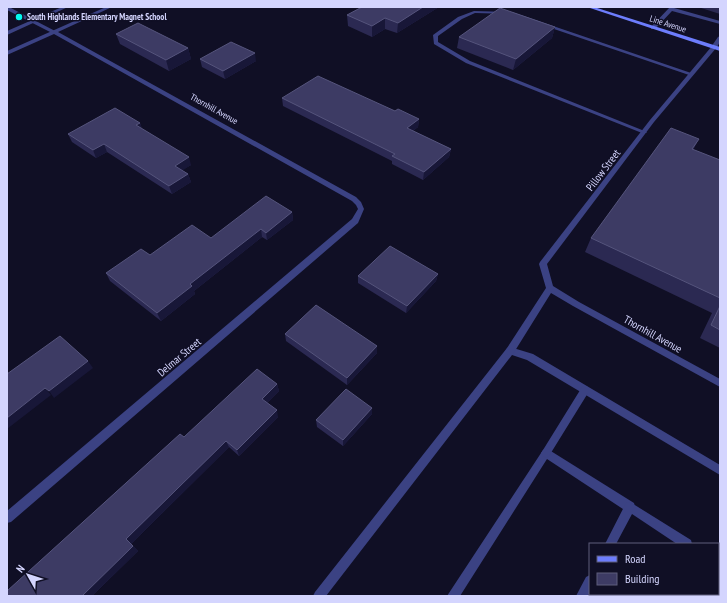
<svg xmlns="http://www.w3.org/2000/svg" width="727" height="603" font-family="'PT Sans Narrow',sans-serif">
<rect width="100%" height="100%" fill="#100f25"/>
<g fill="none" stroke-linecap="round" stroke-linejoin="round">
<!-- lane -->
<path fill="#3b4283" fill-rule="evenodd" d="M7,7H9L57,32L52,33L7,10Z
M670,7H675L674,8L720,21V24L672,11L655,29H651V27Z
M474,11L512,12L694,74L689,75L510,14L475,13L462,19L438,36V42L470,61L647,132L646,133H642L466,63L434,44L433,35L458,17Z
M720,36V42L717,47L712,48L711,47L718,37Z
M510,347L533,354L720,465V475L527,360L512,355L326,596H313L315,592L507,348Z
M546,448L634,503L635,507L634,511L630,512L626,511L547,459L460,596H447L543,450Z"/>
<!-- street -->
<path fill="#3b4283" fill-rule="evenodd" d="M62,7H68L7,35V31Z
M106,7H112L58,32L356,197L361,202L364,209L358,223L11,522L7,523V511L352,219L358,209L356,205L352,201L54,34L7,55V51Z
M712,46L717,47L654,122L547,264L553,286L579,302L720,379V387L573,306L551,293L513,354L510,355L507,354L506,351L507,348L546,288L539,264L540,262L650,120Z
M585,386L588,387L589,390L588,393L549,456L546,458L543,456L541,453L543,450L582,387Z
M630,502L691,540L692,544H677L632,514L616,544H605L626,503Z
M718,559H720V571H718Z
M590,575V592L588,596H576L586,577Z"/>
<!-- secondary -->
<path fill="#6d7dfc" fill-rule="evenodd" d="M587,7H594L720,47V51Z"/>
</g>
<!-- wall -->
<path fill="#2b2952" d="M362,7H439L397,33L385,29L372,37L348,26L347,15Z
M698,7H720V14Z
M555,27L552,38L513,70L457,48L459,37Z
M116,34L188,48L191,59L169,71L120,44Z
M200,59L256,61L225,79L202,67Z
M282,98L395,111L419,119L418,127L413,131L451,149L449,157L423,180L392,164V161L283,106Z
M140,123L142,129L191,165L182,170L188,174L191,182L172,194L107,152L96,158L72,142L68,134Z
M699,139L693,150L720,160V348L700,338L712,313L585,252L591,238Z
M292,212L293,220L267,240L262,237L194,291L195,294L161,321L110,281L106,273L150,255L211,238Z
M438,274L436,281L406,313L358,283V276Z
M285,334L377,346V353L347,385L286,341Z
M277,384L279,391L267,403L278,417L239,456L229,447L131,544L138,551L92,596H7L184,437Z
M372,408V414L343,446L317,427L316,420Z"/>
<!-- shaded-wall -->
<path fill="#181738" d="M423,7H439L397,33L398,23Z
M385,18V29L372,37V26Z
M555,27L552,38L513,70L516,59Z
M188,48L191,59L169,71L166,60Z
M255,53L256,61L225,79L223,71Z
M419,119L418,127L406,136L407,128Z
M140,123L143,131L136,125Z
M104,144L107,152L96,158L93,150Z
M451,149L449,157L423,180L424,172Z
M189,157L191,165L177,174L175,166Z
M188,174L191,182L172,194L169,186Z
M292,212L293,220L267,240L266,233Z
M261,229L262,237L194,291L195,294L161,321L157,313L190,284Z
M438,274L436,281L406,313L407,306Z
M377,346V353L347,385V378Z
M88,361L93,368L54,398L49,391Z
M277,384L279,391L264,406L262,399Z
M45,388L51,395L7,429V418Z
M372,408V414L343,446V440Z
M277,410L278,417L239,456L237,450Z
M226,441L229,447L131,544L138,551L92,596H82L126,539Z"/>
<!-- building -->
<path fill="#3d3b64" stroke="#55547c" d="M362,7H423L398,23L385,18L372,26L347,15Z
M500,8L555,27L516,59L459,37Z
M138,23L188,48L166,60L116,34Z
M231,42L255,53L223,71L200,59Z
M318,76L395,111L398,109L419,119L407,128L451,149L424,172L392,156L395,154L282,98Z
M115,108L140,123L136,125L189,157L175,166L188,174L169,186L104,144L93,150L68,134Z
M671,128L699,139L692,149L720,160V298L591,238Z
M266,196L292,212L266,233L261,229L190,284L192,286L157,313L106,273L141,249L150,255L192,225L211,238Z
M390,246L438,274L407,306L358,276Z
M316,305L377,346L347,378L285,334Z
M720,306V330L711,325Z
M60,336L88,361L49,391L45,388L7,418V374Z
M257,369L277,384L262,399L277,410L237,450L226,441L126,539L133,546L82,596H7V591L180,434L184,437Z
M346,389L372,408L343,440L316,420Z"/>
<!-- markers -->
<circle fill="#05f9ef" stroke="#100f25" stroke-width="1.5" cx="19" cy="17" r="4"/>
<g text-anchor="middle" stroke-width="3" stroke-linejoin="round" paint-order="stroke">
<!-- far-poi labels -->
<g font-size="9" font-weight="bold" fill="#d4d5fe" stroke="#100f25" text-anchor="start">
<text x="27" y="20">South Highlands Elementary Magnet School</text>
</g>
<!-- far-street labels -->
<g font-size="9" fill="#d4d5fe" stroke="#100f25">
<text transform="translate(668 24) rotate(18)" y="3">Line Avenue</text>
<text transform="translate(214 109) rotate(29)" y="3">Thornhill Avenue</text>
</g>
<!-- street labels -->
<g font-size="11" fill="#d4d5fe" stroke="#100f25">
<text transform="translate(603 170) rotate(-53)" y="4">Pillow Street</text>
<text transform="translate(653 334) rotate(29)" y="4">Thornhill Avenue</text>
<text transform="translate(179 357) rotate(-40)" y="4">Delmar Street</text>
</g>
</g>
<!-- border -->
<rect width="727" height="603" fill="none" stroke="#d4d5fe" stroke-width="16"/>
<!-- legend -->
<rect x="589" y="543" width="130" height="52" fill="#100f25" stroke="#5e5e7c"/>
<rect x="597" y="556" width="20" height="6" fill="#6d7dfc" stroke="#5e5e7c"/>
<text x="625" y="563" font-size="12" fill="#d4d5fe">Road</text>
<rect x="597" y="573" width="20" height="12" fill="#3d3b64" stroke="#5e5e7c"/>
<text x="625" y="583" font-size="12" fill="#d4d5fe">Building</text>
<!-- north arrow -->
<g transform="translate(28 575) rotate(309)" stroke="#100f25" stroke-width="3" paint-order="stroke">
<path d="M0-3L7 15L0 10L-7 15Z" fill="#d4d5fe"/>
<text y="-6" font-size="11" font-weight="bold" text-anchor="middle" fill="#d4d5fe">N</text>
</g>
</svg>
